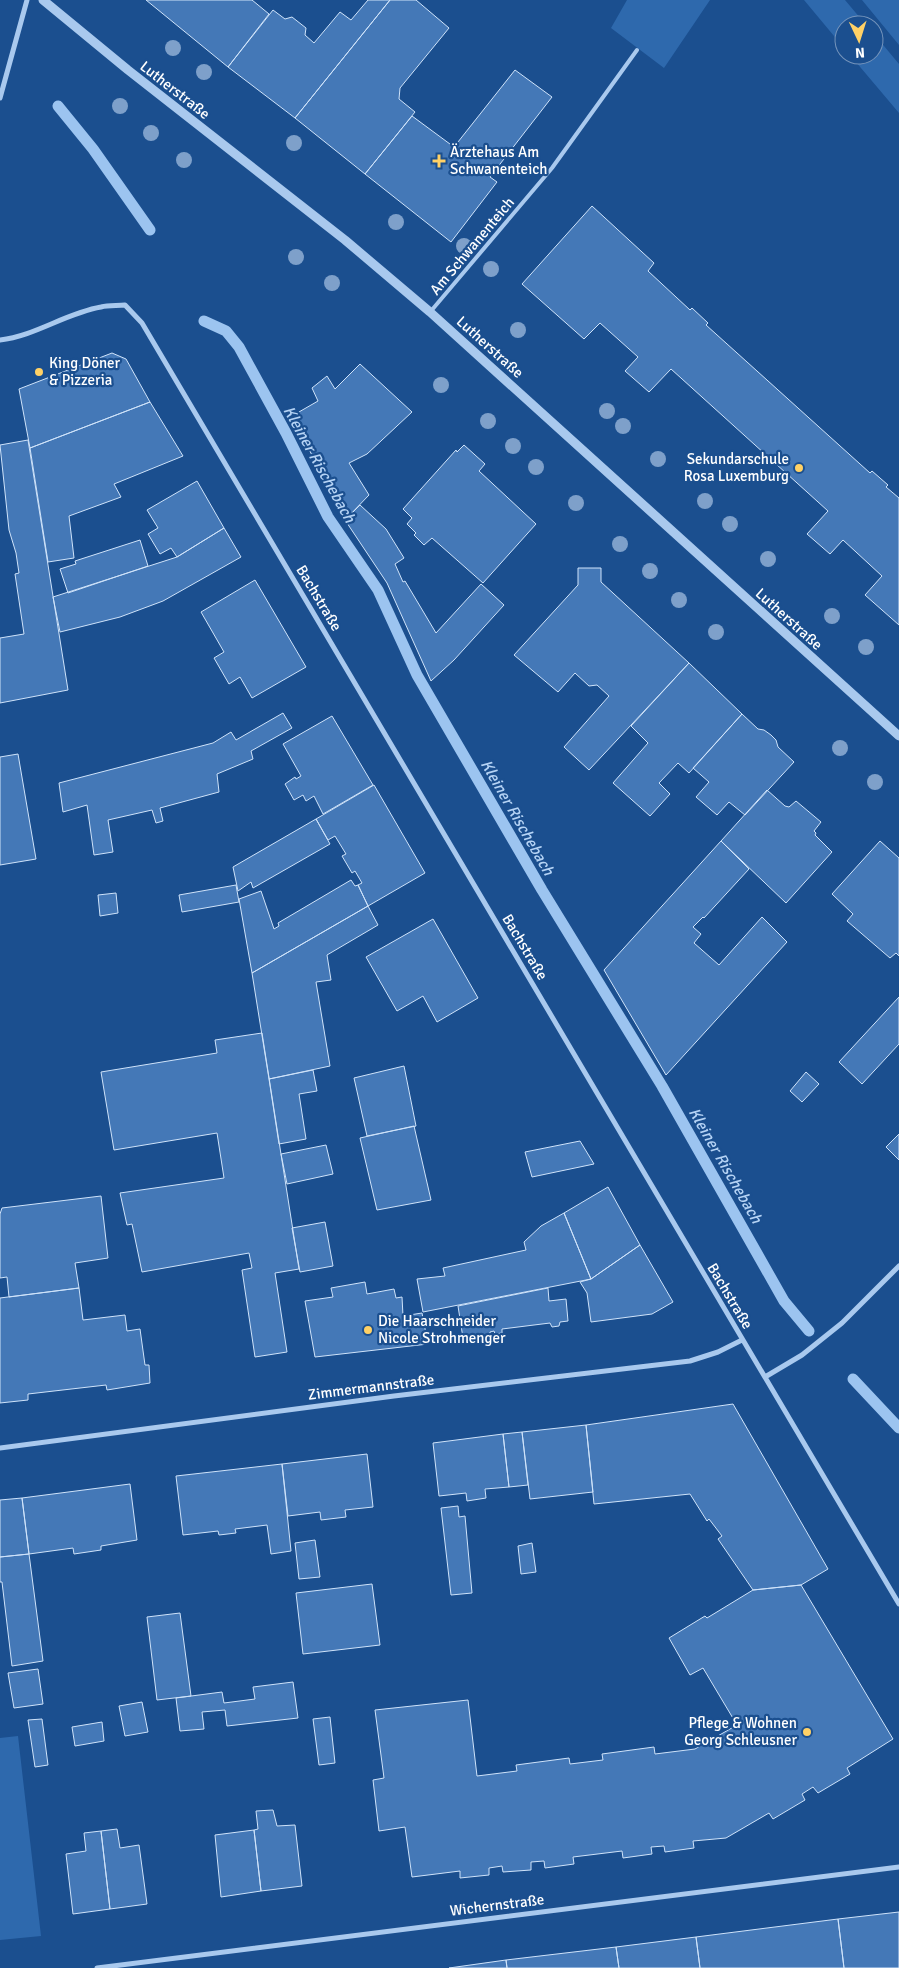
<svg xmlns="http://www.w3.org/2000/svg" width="899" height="1968" font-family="Signika,sans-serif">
<rect width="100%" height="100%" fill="#1b4f8f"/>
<!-- green -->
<path fill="#2e69ad" d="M627,0H710L664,68L611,28Z
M804,0H845L866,25H844V48Z
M862,0H899V45Z
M874,34L899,64V113L850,55H874Z
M18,1736L41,1936L0,1940V1738Z"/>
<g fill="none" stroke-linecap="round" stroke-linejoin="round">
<!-- stream -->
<path stroke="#9cc4f0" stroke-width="11" d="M58,106L93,149L150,230
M204,321L226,331L239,347L286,433L328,517L378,590L417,675L542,890L662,1086L784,1301L809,1331
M853,1379L899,1428"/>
</g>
<!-- building -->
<path fill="#4478b7" stroke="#cfe3fa" d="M146,0H252L269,14L228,67Z
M368,0H390L295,118L228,67L273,10L285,19L292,17L306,28L305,35L314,43L340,12L351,20Z
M390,0H416L449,28L400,88L399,99L415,112L365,174L295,118Z
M515,70L552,97L490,177L497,182L451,242L365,174L412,116L454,147Z
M592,206L654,263L648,271L690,310L692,308L708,323L706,325L870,473L872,471L888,485L886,487L899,498V625L865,595L882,576L843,540L830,554L807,534L828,511L671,369L649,392L625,371L638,357L600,323L584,339L522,284Z
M112,353L126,359L150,402L30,448L19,389Z
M360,364L412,412L367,454L349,463L369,495L345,520L292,416L318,401L312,388L327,376L335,389Z
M150,402L183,456L114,484L121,497L69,516L74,558L48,562L30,448Z
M28,440L68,690L0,703V638L24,634L15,574L19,573L16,553L9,530L0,445Z
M464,445L485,464L479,471L536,524L483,583L432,538L424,545L414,535L416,533L407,524L412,518L403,509L456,450L457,452Z
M197,481L224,528L177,557L171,548L160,554L148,534L158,528L147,510Z
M360,505L386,529L404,558L395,564L403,582L405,581L436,633L481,584L504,605L454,660L431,681L387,583L345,520Z
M224,528L241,557L163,601L120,617L60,632L53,597L177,557Z
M140,540L148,566L68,593L60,569L76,564L75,561Z
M578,568H601V582L689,663L589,770L564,747L609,696L597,685L589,686L575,673L558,692L514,655L578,585Z
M255,580L306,667L252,698L240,677L229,684L214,658L224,652L201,612Z
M689,663L742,714L689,773L678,763L659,783L670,794L650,816L613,783L648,743L631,726Z
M283,713L292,728L251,751L253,759L217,774L219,792L160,808L163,821L156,823L152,810L108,820L113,852L94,855L87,805L63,812L59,783L213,743L231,732L236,740Z
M742,714L758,729L764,730L771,735L776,740L778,747L794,762L745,815L729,802L717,815L696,797L709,782L693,768Z
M332,716L373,785L323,814L314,796L306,801L303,795L294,800L285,784L295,777L296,779L301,776L283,744Z
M18,754L36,859L0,865V757Z
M374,785L425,873L368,906L358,885L362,883L355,871L352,873L342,856L346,854L335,836L328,840L316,819Z
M767,790L785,806L789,807L796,801L821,822L814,831L816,833L815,835L832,852L786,903L721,841Z
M316,819L330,844L253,888L251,882L238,891L233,867Z
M721,841L749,869L704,918L703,917L693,927L701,934L694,943L719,965L762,917L787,942L666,1075L604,970Z
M880,841L899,858V956L896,953L890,958L847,921L853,914L832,894Z
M351,880L355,886L358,885L368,906L252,973L239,899L261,891L274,929L279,926L278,923Z
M236,885L239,902L182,912L179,895Z
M116,893L118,913L100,916L98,895Z
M368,906L378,925L327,955L331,980L316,982L330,1066L269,1079L252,973Z
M433,919L478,998L437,1022L423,996L397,1011L366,957Z
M899,997V1044L862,1084L839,1062Z
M262,1033L299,1269L275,1273L287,1352L255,1357L242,1270L252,1268L249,1253L142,1272L132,1224L127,1225L120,1193L224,1178L217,1133L114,1150L101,1072L217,1053L215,1040Z
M404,1066L416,1126L367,1136L354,1078Z
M313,1070L317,1091L299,1094L306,1139L279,1144L269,1079Z
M806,1072L819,1084L802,1102L790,1091Z
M414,1126L431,1200L377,1210L360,1138Z
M899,1134V1160L886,1147Z
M580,1141L594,1164L532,1177L525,1152Z
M326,1145L333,1174L287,1184L281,1154Z
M608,1187L640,1245L591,1279L564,1213Z
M101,1196L108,1258L75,1263L79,1288L9,1297L7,1277L0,1278V1214L2,1208Z
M564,1213L591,1279L423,1312L417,1279L445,1276L443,1268L526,1250L524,1242L541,1226Z
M325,1222L333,1266L300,1272L292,1228Z
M640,1245L673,1302L652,1314L591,1322L587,1293L580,1282L591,1279Z
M365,1282L367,1294L394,1289L396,1298L402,1297L403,1316L422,1313L428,1344L315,1357L305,1301L333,1297L331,1288Z
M79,1288L83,1320L125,1315L127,1331L140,1329L145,1365H149L150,1383L107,1390L106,1385L28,1394V1400L0,1403V1298Z
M548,1288L549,1301L566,1299L568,1321L560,1322L559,1326L552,1327L550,1323L502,1329V1333L495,1334L494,1331L490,1332V1335L463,1338L458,1306Z
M733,1404L828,1569L801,1585L753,1590L718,1539L722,1536L709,1519L707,1521L690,1494L594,1504L586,1425Z
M586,1425L593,1492L530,1499L522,1432Z
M522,1432L528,1485L509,1487L503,1434Z
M503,1434L509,1487L485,1489L486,1498L467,1501L466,1493L439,1496L433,1443Z
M367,1454L373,1507L345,1510L346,1517L321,1520L320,1512L288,1516L282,1464Z
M282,1464L291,1551L271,1554L267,1525L235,1529L236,1533L219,1535L218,1531L183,1535L176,1476Z
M130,1484L137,1540L101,1546V1550L74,1554L73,1548L29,1554L22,1498Z
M22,1498L29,1554L0,1557V1500Z
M458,1506L459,1517L465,1516L472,1593L451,1595L441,1508Z
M315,1540L320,1577L299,1579L295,1543Z
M532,1543L536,1572L521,1574L518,1546Z
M29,1554L43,1661L12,1666L2,1582H0V1557Z
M372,1584L380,1645L303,1654L296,1593Z
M801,1585L893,1739L847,1768L850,1774L818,1793L813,1787L802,1794L805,1800L773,1819L769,1813L726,1838L693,1841L694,1848L665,1852L664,1846L651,1847L652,1854L623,1858L622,1851L573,1857L574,1864L545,1868L544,1861L531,1862V1870L503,1872L502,1866L489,1868V1875L460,1878V1871L412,1877L405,1827L379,1831L373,1780L384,1778L375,1710L468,1700L477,1776L517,1771L516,1765L569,1758L570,1764L603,1760L602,1754L654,1747L655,1754L695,1749L737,1725L703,1668L690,1675L669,1638L705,1616L707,1618L753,1590Z
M180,1613L191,1696L157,1700L147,1617Z
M38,1669L43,1704L14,1708L8,1673Z
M293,1682L298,1718L227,1726L225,1710L202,1712L204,1729L180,1731L176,1698L222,1692L224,1703L255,1699L253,1687Z
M142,1702L148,1732L125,1736L119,1706Z
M330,1717L335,1763L319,1765L313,1719Z
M42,1719L48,1765L35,1767L28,1720Z
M102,1722L104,1741L75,1746L72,1727Z
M273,1810L277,1826L295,1825L302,1886L261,1891L254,1830L258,1829L256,1811Z
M117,1829L120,1848L139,1845L147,1904L110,1909L101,1831Z
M254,1830L261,1891L221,1897L215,1835Z
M101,1831L110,1909L73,1914L66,1854L86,1851L84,1833Z
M899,1912V1968H844L838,1919Z
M838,1919L844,1968H700L696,1937Z
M696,1937L700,1968H619L616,1947Z
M616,1947L619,1968H507L506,1960Z
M506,1960L507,1968H449Z"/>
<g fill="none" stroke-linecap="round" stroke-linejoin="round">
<!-- service -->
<path stroke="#a9c9ee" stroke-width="4" d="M431,311L552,168L637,50"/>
<!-- minor -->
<path stroke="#a9c9ee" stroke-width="5" d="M0,98L27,0
M0,340C35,336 66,313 101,307C109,305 118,306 125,305L142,323L899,1604
M765,1377L802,1355L842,1323L899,1266
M0,1448L394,1396L690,1361L718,1352L742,1340
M97,1968L899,1867"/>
<!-- tertiary -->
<path stroke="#a9c9ee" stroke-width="9" d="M43,0L128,70L345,240L430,312L899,736"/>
</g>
<!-- trees -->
<g fill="#7ea0ca">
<circle cx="173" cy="48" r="8"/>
<circle cx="204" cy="72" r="8"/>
<circle cx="120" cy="106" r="8"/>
<circle cx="151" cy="133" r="8"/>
<circle cx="294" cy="143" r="8"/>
<circle cx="184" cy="160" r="8"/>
<circle cx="396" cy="222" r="8"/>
<circle cx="464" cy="246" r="8"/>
<circle cx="296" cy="257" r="8"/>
<circle cx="491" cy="269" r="8"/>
<circle cx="332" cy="283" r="8"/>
<circle cx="518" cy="330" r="8"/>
<circle cx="441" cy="385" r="8"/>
<circle cx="607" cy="411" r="8"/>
<circle cx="488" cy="421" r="8"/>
<circle cx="623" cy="426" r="8"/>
<circle cx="513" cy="446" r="8"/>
<circle cx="658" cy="459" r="8"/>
<circle cx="536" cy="467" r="8"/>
<circle cx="705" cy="501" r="8"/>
<circle cx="576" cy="503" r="8"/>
<circle cx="730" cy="524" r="8"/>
<circle cx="620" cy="544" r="8"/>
<circle cx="768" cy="559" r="8"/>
<circle cx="650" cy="571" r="8"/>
<circle cx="679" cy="600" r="8"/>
<circle cx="832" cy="616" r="8"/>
<circle cx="716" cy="632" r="8"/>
<circle cx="866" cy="647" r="8"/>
<circle cx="840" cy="748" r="8"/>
<circle cx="875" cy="782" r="8"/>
</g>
<!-- markers -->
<g fill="#ffd166" stroke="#1b4f8f" stroke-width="2">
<path d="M436.5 153.5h5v5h5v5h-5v5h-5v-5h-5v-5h5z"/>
<circle cx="39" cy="372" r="5"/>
<circle cx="799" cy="468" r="5"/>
<circle cx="368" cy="1330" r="5"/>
<circle cx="807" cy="1732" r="5"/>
</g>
<g text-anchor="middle" stroke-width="4.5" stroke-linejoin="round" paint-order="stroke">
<!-- street labels -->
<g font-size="15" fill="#fff" stroke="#1b4f8f">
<text transform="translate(175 90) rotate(38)" y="5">Lutherstraße</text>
<text transform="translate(472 246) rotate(-50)" y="5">Am Schwanenteich</text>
<text transform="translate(490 347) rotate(42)" y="5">Lutherstraße</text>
<text transform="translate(319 598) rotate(59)" y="5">Bachstraße</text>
<text transform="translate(789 619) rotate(42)" y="5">Lutherstraße</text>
<text transform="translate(525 947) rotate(59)" y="5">Bachstraße</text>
<text transform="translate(730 1296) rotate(59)" y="5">Bachstraße</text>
<text transform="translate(371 1387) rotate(-7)" y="5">Zimmermannstraße</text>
<text transform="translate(497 1905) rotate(-7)" y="5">Wichernstraße</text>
</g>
<!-- poi labels -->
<g font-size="15" fill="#fff" stroke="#1b4f8f" text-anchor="start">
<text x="450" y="157">Ärztehaus Am<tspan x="450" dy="17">Schwanenteich</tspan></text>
<text x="49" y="368">King Döner<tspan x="49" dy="17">&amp; Pizzeria</tspan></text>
<text x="789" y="464" text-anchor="end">Sekundarschule<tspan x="789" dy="17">Rosa Luxemburg</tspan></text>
<text x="378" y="1326">Die Haarschneider<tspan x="378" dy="17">Nicole Strohmenger</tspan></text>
<text x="797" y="1728" text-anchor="end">Pflege &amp; Wohnen<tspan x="797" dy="17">Georg Schleusner</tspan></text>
</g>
<!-- water labels -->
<g font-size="16" font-style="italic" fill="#b5d3f5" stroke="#1b4f8f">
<text transform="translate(320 464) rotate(61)" y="6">Kleiner Rischebach</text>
<text transform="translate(518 817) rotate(60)" y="6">Kleiner Rischebach</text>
<text transform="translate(726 1165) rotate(60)" y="6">Kleiner Rischebach</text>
</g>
</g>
<!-- north arrow -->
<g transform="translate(859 40) rotate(176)"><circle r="24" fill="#1b4f8f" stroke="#7695bc"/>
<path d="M0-4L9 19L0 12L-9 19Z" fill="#ffd166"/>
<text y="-8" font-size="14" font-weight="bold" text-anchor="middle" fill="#ffffff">N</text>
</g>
</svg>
